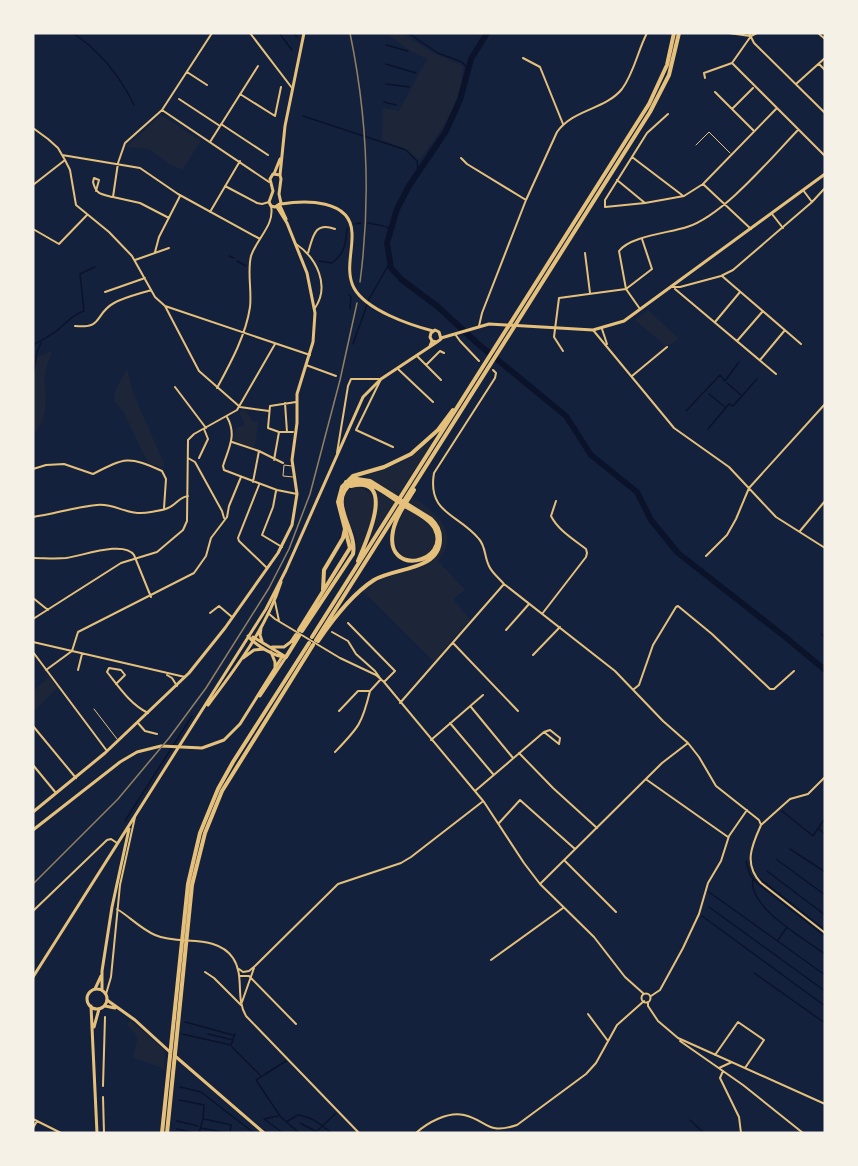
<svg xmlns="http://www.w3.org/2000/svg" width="858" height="1166" font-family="'Source Sans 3',sans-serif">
<rect width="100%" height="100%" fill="#14213d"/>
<!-- green -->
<path fill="#1d2539" d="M387,33H402L431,52L463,66C462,103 441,132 419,160L404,148L382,140L383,108L399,111L427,59L407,49Z
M161,115L201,141L182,170L171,165L149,149L126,147Z
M648,310L678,338L674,343L666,346L635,320Z
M52,351C50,358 46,366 45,374C43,396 52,415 33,434V362L35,358Z
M127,369L132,390L165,466L161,467L148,463L123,411L114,401L116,389Z
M245,410L253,422L259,421L254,448L233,440L236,428L245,425L239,412Z
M433,440L369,542C376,520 385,505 368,485L389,498L392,492L369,478L361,477L399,464Z
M359,486L372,495C378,516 366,538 358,556C358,552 358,546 357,542C354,526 326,490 359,486Z
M413,497C435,512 462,532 438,561L465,590L453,599L470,619L434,662L363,591L378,580L423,566L438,555L443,541L442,532L437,522L414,506L411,512C417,516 427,520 431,526C445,546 424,562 405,558C384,536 401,518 413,497Z
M49,677L57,688L33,712V691Z
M130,1020L165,1051L164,1069L133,1057L138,1037L127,1025Z"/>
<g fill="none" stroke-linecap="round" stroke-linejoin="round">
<!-- stream -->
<path stroke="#0b132b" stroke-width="1.5" d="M73,33C101,52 120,76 134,105
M279,33L292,50
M294,33L297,37
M408,33L438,53L462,62L468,69
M386,45L408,51
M386,64L416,73
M386,84L409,87
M384,102L396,105
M303,116L406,150L417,161L418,171
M368,223L384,226
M355,224L361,223
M386,227L390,229
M229,256L234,258
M237,261L246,266
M319,261L332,263C345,254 346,242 347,228
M349,295L351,297L350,309
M353,344L369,299L389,264
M33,345C41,341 48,337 55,332C65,325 71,315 84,311L80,274L95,267
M33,377L37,352L41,343
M727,383L742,396
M709,394L725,407
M686,411L720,375L725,381L739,362
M708,429L729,404L733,406L757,379
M821,634L825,637
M782,811L813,836L825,818
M125,821L192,716
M819,829L825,834
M790,849L825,872
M776,859L825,895
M746,861L750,875L757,883L825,936
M767,871L825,915
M753,879C747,907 805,939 825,954
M760,879L825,930
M709,892L825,975
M709,907L825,991
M702,916L825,1006
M778,940L787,927
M754,973L825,1023
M185,1022L233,1035
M182,1034L231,1045L235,1034
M208,1034L233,1040
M232,1047L260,1075
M286,1061L256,1080L280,1116L299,1133
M824,1074L825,1073
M180,1087L201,1092L254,1133
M179,1100L204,1105L203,1119L199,1133
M278,1116L264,1119L283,1133
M204,1119L231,1125L230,1133
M690,1120L704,1133
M177,1121L198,1126
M286,1122L298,1115C312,1117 321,1124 331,1133
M300,1123L315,1131
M201,1128L227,1133
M177,1129L194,1133
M315,1133L336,1113"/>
<!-- river -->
<path stroke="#0b132b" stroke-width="6" d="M487,33L471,59L460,100L446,131L409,186L397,209L387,243L391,268L402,280L437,306L477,343L566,416L591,455L637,492L651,520L678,553L784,636L825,670"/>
<!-- service -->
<path stroke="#e5c07b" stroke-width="1" d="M696,145L709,132L730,153
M292,466L284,465L283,476L293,477
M94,709L117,739"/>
<!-- minor -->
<path stroke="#e5c07b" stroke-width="2" d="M250,33L292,88
M729,33L750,36
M749,33L754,43L825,113
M757,33L751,36L732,63L825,156
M818,33L825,39
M523,58L540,67L563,124
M819,64L825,70
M187,72L207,85
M705,78L704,73L732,63
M796,84L825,58
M715,92L754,131
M240,94L275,116L281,87
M179,99L220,126
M732,109L753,88
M162,110L269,182
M668,114L647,133L605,200V207L645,203L684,196L703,184L776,109
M221,124L268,155
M33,128L48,139L58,148L65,160L70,170L76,205L109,232L132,256L155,297L165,306L310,355
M210,142L258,66
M62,155L140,168L178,194L260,239
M632,157L682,195
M461,158L467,164L526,200
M617,180L645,203
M703,184L751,229
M33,185L65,160
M225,186L257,203L262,204L269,202
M803,190L812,202
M96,191L99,180L94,178L93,182C96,194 100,194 112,197
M210,212L240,161
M772,214L783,228
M169,218L140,203L113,197L118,163L125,143L162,110L212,33
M33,229L59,244L87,215
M296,244C317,258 330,286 315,308
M155,252L159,237L180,196
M308,253C313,237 314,221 335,229
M585,253L590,293
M135,260L169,248
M722,276L801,344
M672,287H680L721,276L733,270L812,202L825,188
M675,289L776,374
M105,292L145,278
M165,306L199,371L240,407L269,411
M640,309L626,289L619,251C630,236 669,233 687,227C724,215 770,159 798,130
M715,322L740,292
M75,326C104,329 94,314 114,303C125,297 139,294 151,290
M479,326L482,313L526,200L557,132C573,109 605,110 622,89C634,73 638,50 647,33
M602,329L607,344
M593,330L674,428L729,467L776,517L825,548
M455,334L460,341L479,361
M737,341L763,311
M563,351L554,337L559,298L626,289L652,269L642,239
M417,356L441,380
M760,360L785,330
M306,365L336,376
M426,365L440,351L444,353
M398,369L433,402
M493,370L496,373L495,378L434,473C427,514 459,514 479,539C486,547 484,556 489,566C492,573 499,578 504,584L615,671L663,721L688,743L699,757L716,786L759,820L761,825C752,845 743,864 761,883L825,933
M632,376L667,347
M175,387L206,428
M217,388C230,364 246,335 250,307C252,290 247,272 251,256C257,238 275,225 271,206
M285,403L287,432
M227,417C237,435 229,447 223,466L224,470L277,490L297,494
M293,432H279L268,428L270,406L296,402
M232,442L259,451L253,482
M259,451L283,463
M337,453L348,386L351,379H381L356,430L393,447
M188,458L195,462L222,511L224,518
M199,458L208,439L204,429
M274,460L279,432
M33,469L46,465L64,464L93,474C126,457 128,456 162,471L166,479L164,508
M259,485L238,538L239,541L267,568
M276,491L273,507L262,535L282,547
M33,517C54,514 75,507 97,505C117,503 127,517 151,512C156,511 164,510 168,508C176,505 179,497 188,496
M800,531L825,501
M706,556L727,535L736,519L749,488L825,404
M33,558C44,558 55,559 66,558C82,556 124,540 134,555L151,597
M33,598L48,610
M275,602L279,621
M210,613L219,606L232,617
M268,613L275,619L340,658L376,675L384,682L484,802L524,863L540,884L594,937L625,977L644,994
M542,614L586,557L587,553L586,549C573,539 558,530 551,516L556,501
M33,619L121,563L157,552L183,530L187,521L188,440L194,434L237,410L275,344
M348,623L395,671L384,682
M506,630L529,604
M332,632L348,641L356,654L375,671L380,678
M33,642L185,677
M453,643L518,711
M33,652L107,751
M533,655L560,627
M46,670L72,651L78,632L194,573L206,556L211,538L227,517L229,506L241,477
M78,670L82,654
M167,675L172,678L177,686
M116,684L125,675L121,670L109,668L107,672C119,687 130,704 148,713
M634,689L639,685L653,645L676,607L678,606L712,634L770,689H774L794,671
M400,703L504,584
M471,707L513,758
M339,711L358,691H370L381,679
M138,723L145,731L157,734
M450,723L493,774
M33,726L76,778
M550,730L560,738L559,744L544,732Z
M431,740L483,695
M335,752C359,727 362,724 370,691
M519,753L553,788L597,828
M33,765L56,793
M647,780L728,837
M475,791L544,732
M499,823L520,800L575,849
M761,825L790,799L808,794L825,777
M565,861L616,912
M540,884L662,763L688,743
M117,909C130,917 141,929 155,935C180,946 216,933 233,958C245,976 235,998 246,1016L359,1133
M33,911L107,840L111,839L117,843
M491,960L563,908
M239,969L243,972L249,971L255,966L338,884L401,863L411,857L482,802
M205,972L214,978L241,1005
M239,976H249L296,1024
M641.5 998a4.5 4.5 0 1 1 9 0a4.5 4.5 0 1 1-9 0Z
M106,994L111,977L120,885L135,817
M651,996L660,990L683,948L699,914L708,883L721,861L729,836L747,810
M242,1002L254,968
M648,1002V1006L658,1021L678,1038L825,1104
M588,1014L608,1041
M680,1041L743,1085L803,1133
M715,1055L738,1022L764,1040L745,1068
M719,1068L732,1062
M723,1071L720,1078L739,1117L741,1133
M103,1086L105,1017
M103,1097L104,1133
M33,1119L61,1133
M33,1128L37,1121
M416,1133C427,1123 448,1111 464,1115C489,1121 486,1135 517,1125L586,1074L596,1063L617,1025L644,1001"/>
<!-- secondary -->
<path stroke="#e5c07b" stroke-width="3" d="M280,206L286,219
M271,652L275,662V669
M260,696L286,657
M33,812L105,753L189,673L225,628L278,553L292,525L297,494L292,460L297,423V394L313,342L315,313L307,273L287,223L277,207
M33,830L120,762L137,752L161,746L202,748L224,740L240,724L282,657
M107,1000L135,1020L170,1052
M105,1006L115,1008
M175,1056L264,1133"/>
<!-- primary -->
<path stroke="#e5c07b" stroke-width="3" d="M274,174L280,159
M280,175L273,174L270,179L273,191L269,202L271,206L275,207L281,203L279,194L281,179L280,175L285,126L304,33
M281,204C305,200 351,199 352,233C353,251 345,271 354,288C366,310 410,325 433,331
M441,338L489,324L593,330L624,321L825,174
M430,346L432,341L430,337L431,333L435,330L439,332L441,339L437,342L432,341
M261,628L260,635L262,641
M248,636C255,645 275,657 286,657
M253,637L286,657
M272,647H284L292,641
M243,658L254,650L264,649
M208,705C236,668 267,627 281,582
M33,977L266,609L286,570L363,397L381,379L437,342
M95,989L101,976
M87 999a10 10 0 1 1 20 0a10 10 0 1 1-20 0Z
M102,990V971L112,907L129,829
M91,1006L97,1133
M94,1027L99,1009"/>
<!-- motorway -->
<path stroke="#e5c07b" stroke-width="4" d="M351,486C398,475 365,544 358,561
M323,590L324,570L343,538L345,529
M299,630L350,548L338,502L342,487L353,476L384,467L411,454L438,430L453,410
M302,631L353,554C358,530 326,501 352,483C371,479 387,495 402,504C412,511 430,518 435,529C451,563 384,578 393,531C396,516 406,503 414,490
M312,637L649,104L667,65L674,33
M316,640L650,112L669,75L679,33
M292,641L296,635
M318,641C333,619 352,594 374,580C395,567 440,571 440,539C440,530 437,525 431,519L370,481L357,479L346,482
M286,657L299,636
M162,1133L188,884L200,833L218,789L233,762L309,643
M167,1133L192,885L205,833L222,791L313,645"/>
<!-- rail -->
<path stroke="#918062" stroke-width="1.5" d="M350,33C367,115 371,199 360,282
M33,884L118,799L169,738L206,688L269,588L289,549L310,494L340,380L357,303"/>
</g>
<!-- border -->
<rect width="858" height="1166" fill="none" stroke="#f6f1e7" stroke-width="69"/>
</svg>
